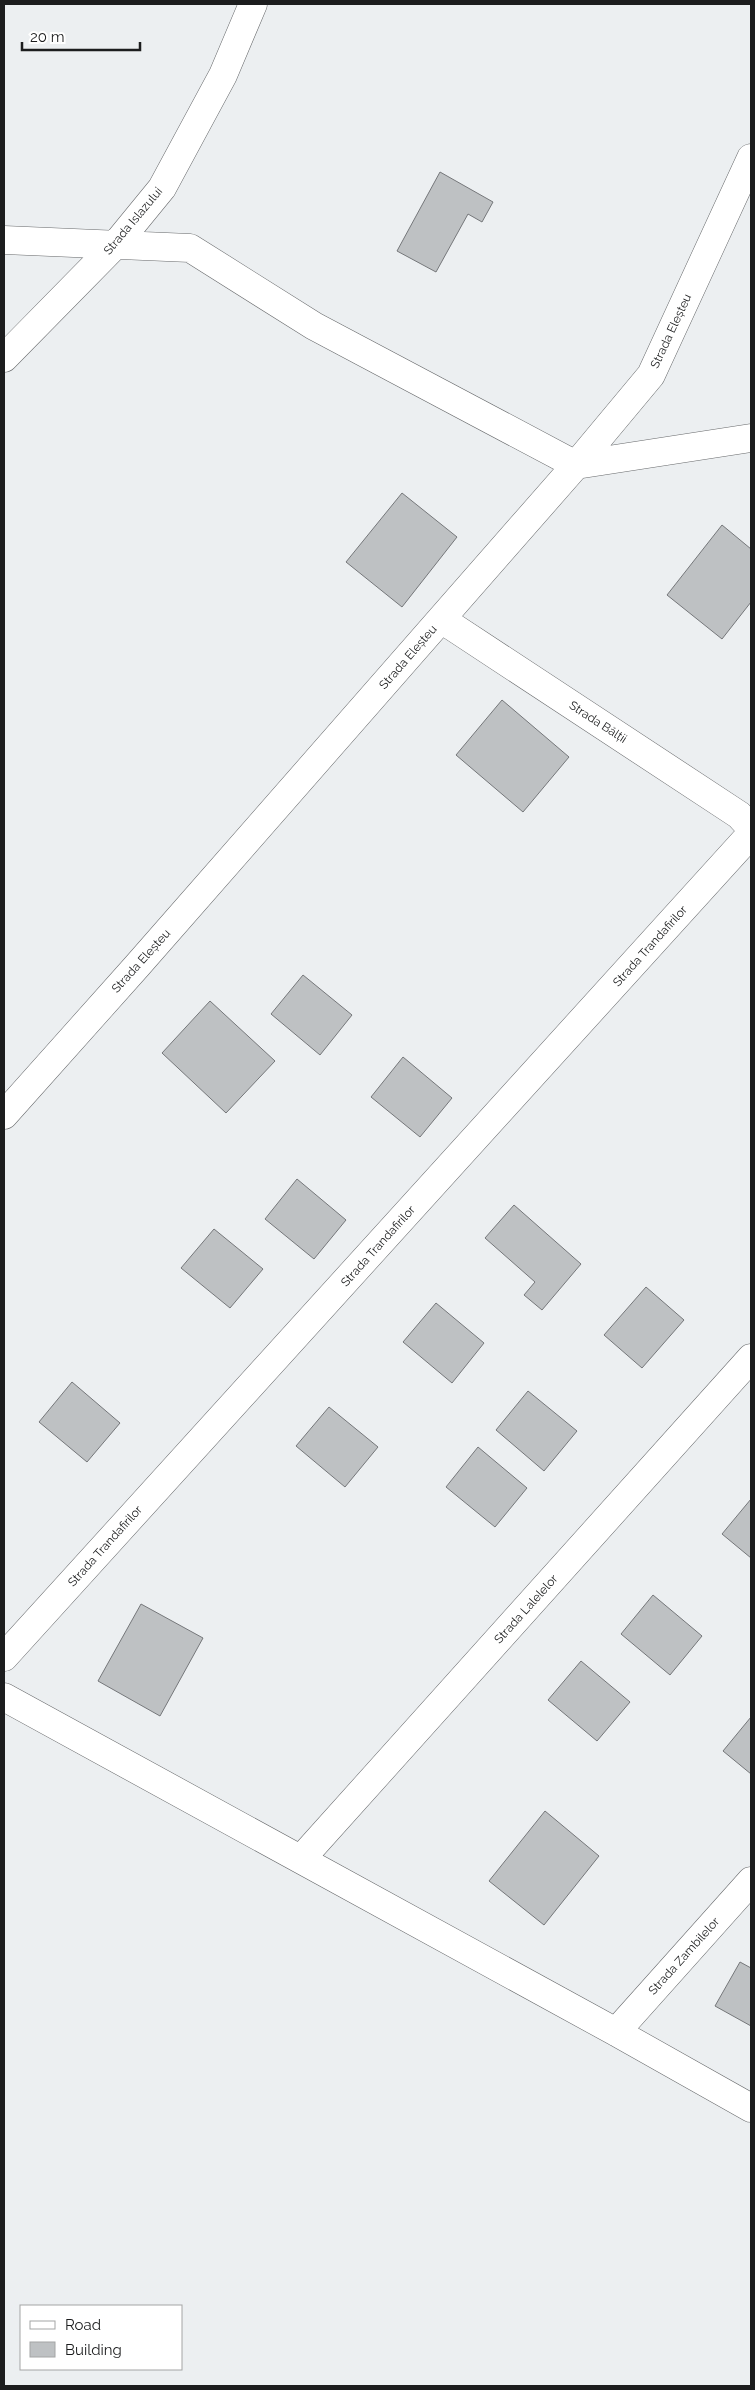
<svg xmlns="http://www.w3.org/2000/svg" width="755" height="2390" font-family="Raleway,sans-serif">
<rect width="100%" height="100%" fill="#eceff1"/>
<!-- building -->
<path fill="#bec1c3" stroke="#75777a" d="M440,172L493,202L482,222L468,214L436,272L397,251Z
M402,493L457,537L402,607L346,562Z
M722,525L751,549V602L722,639L667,595Z
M502,700L569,757L523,812L456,755Z
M303,975L352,1015L320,1055L271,1014Z
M210,1001L275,1061L226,1113L162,1053Z
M403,1057L452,1098L420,1137L371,1097Z
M297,1179L346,1220L314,1259L265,1219Z
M514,1205L581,1264L542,1310L524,1295L535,1282L485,1238Z
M214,1229L263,1269L230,1308L181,1268Z
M646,1287L684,1320L642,1368L604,1335Z
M436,1303L484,1343L452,1383L403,1342Z
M72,1382L120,1423L87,1462L39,1422Z
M528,1391L577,1431L544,1471L496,1430Z
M329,1407L378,1447L345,1487L296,1446Z
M478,1447L527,1488L495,1527L446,1487Z
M751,1499V1558L722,1534Z
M653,1595L702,1636L670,1675L621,1634Z
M141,1604L203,1638L160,1716L98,1681Z
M581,1661L630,1702L597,1741L548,1700Z
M751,1717V1774L723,1751Z
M545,1811L599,1856L544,1925L489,1881Z
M740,1962L751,1968V2026L715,2006Z"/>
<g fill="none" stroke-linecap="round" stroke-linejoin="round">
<!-- minor casing -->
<g stroke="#686a6c" stroke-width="29">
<path id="minor" d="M4,240L190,248L314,326L576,465L751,438
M4,358L117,243L162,188L223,75L253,4
M441,619L739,815L751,828
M4,1115L137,966L576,465L651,375L751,158
M4,1657L751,834
M4,1697L616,2032L751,2108
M301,1859L751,1358
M616,2032L751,1881"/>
</g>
<!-- minor -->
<use href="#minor" stroke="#fff" stroke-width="28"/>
</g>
<g text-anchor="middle" stroke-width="4.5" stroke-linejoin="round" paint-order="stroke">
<!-- street labels -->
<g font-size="12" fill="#1c1d1e" stroke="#fff">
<text transform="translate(133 221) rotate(-50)" y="4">Strada Islazului</text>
<text transform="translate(671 331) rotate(-65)" y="4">Strada Eleșteu</text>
<text transform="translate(408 657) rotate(-49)" y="4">Strada Eleșteu</text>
<text transform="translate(598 722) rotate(33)" y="4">Strada Bălții</text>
<text transform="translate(650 946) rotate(-48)" y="4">Strada Trandafirilor</text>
<text transform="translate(141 961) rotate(-48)" y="4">Strada Eleșteu</text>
<text transform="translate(378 1246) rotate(-48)" y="4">Strada Trandafirilor</text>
<text transform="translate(105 1546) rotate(-48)" y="4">Strada Trandafirilor</text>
<text transform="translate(526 1609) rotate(-48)" y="4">Strada Lalelelor</text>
<text transform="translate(684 1956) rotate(-48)" y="4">Strada Zambilelor</text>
</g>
</g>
<!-- border -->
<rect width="755" height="2390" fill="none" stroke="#1c1d1e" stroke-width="10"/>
<!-- legend -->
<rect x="20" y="2305" width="162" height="65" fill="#ffffff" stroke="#a4a5a5"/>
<rect x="30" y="2321" width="25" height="8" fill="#ffffff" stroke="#a4a5a5"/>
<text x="65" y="2330" font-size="15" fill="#1c1d1e">Road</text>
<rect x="30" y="2342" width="25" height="15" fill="#bec1c3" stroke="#a4a5a5"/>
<text x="65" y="2355" font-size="15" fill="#1c1d1e">Building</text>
<!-- scale -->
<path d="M22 42v8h118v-8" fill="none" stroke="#1c1d1e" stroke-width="2.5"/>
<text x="30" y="42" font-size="15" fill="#1c1d1e" stroke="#ffffff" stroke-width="4" paint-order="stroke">20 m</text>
</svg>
